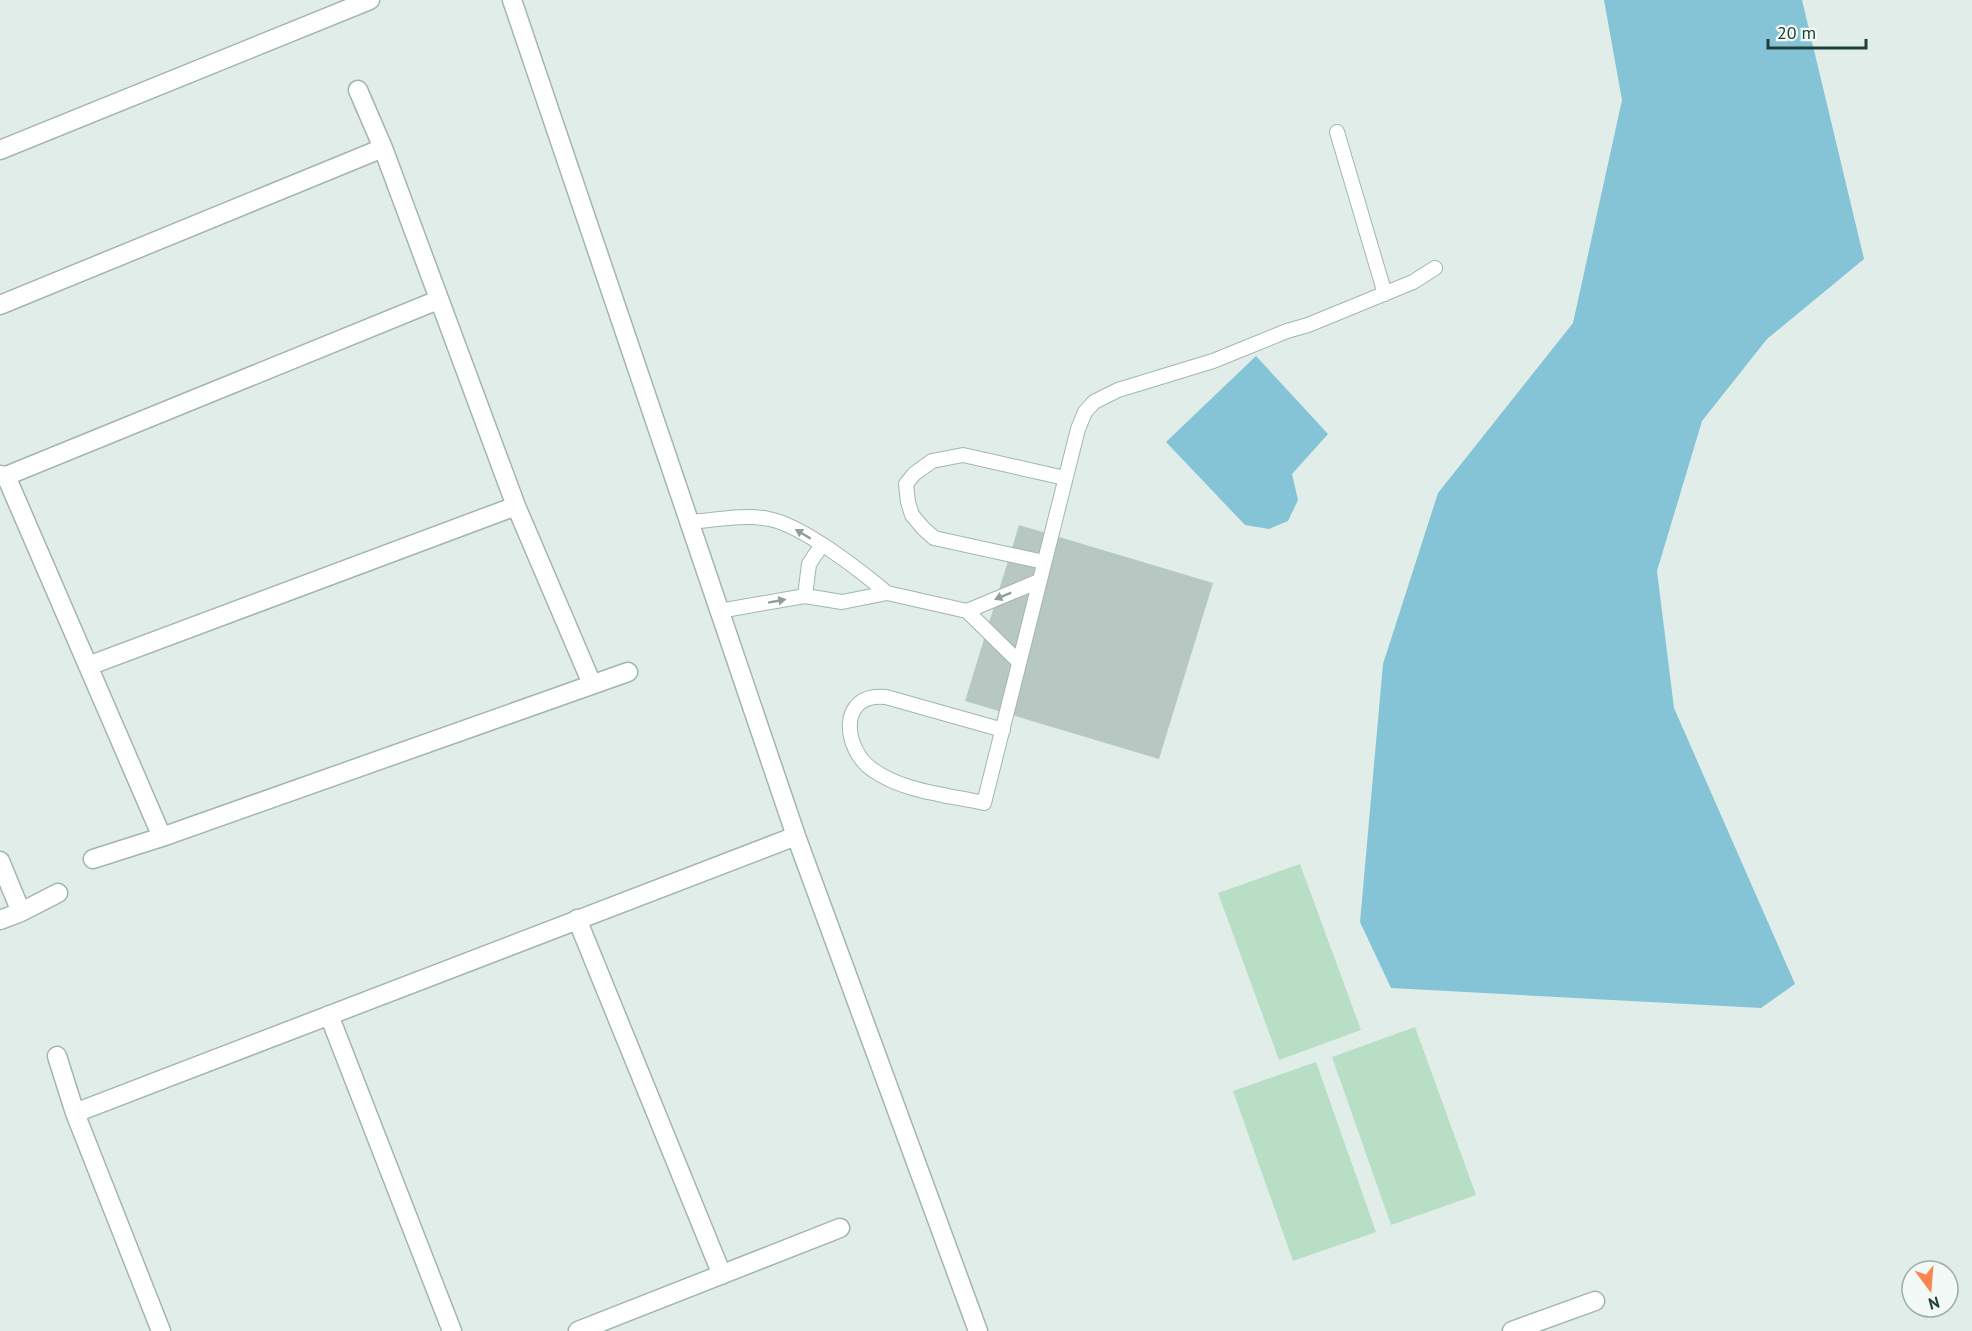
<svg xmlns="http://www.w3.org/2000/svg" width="1972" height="1331" font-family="'PT Sans',sans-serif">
<rect width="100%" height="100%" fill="#e1ede8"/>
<!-- green -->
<path fill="#b8dfc5" d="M1300,864L1361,1030L1279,1060L1218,893Z
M1415,1027L1476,1195L1391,1225L1332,1057Z
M1316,1062L1376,1232L1293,1261L1233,1091Z"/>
<!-- water -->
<path fill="#85c4d6" d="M1604,0H1802L1864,259L1767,339L1702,421L1657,571L1674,708L1795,984L1761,1008L1391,988L1360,922L1383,664L1438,493L1573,323L1622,100Z
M1256,356L1328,434L1292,474L1298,500L1288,521L1269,529L1245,525L1166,442Z"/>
<!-- building -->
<path fill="#b6c8c1" d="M1019,525L1213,583L1159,759L965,701Z"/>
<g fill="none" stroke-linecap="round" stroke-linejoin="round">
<!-- service casing -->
<g stroke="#a3b5b0" stroke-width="16">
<path id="service" d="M1337,132L1385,294
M690,522C716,520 743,514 769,519C802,525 861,571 887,593
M1044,562L934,538L923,528L912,515L908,502L906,484L914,474L932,461L963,455L1065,478
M805,596L809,564L821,546
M719,611L805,596L842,602L887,593L967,611L1019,662
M967,611L1039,581
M1003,730L886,697C837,692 843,750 873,770C904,792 948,795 984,803L1078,429L1085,412L1094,402L1118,390L1213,361L1287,331L1308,325L1413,282L1435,268"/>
</g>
<!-- minor casing -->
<g stroke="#a3b5b0" stroke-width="21">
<path id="minor" d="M512,0L796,836L978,1331
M358,90L383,148L516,506L592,684
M0,150L370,0
M0,305L383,148
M0,475L6,476L438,300
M6,476L162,837
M88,666L516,506
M93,859L162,837L628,672
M0,861L21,912
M577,919L722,1275
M0,920L21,912L58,893
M329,1015L452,1331
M57,1056L75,1113L161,1331
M75,1113L796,836
M578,1331L840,1228
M1512,1331L1595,1301"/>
</g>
<!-- service -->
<use href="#service" stroke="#fff" stroke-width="14"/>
<!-- minor -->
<use href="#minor" stroke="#fff" stroke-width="18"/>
</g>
<!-- one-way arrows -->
<defs><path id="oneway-solid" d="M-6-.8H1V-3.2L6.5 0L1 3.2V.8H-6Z" transform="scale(1.5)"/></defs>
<g fill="#909f9c">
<use href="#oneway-solid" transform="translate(803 534) rotate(-149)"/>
<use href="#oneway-solid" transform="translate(1003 596) rotate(158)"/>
<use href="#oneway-solid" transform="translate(777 601) rotate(-10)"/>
</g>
<!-- north arrow -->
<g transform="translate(1930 1289) rotate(164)"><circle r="28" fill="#f2f9f6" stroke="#9eafaa" stroke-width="1.5"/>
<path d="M0-4.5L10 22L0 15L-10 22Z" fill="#fb8551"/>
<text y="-9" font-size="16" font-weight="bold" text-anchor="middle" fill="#203f38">N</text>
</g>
<!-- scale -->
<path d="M1768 39v9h98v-9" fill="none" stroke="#203f38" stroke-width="3"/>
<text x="1777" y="39" font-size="18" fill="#203f38" stroke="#f2f9f6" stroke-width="4.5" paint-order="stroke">20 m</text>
</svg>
